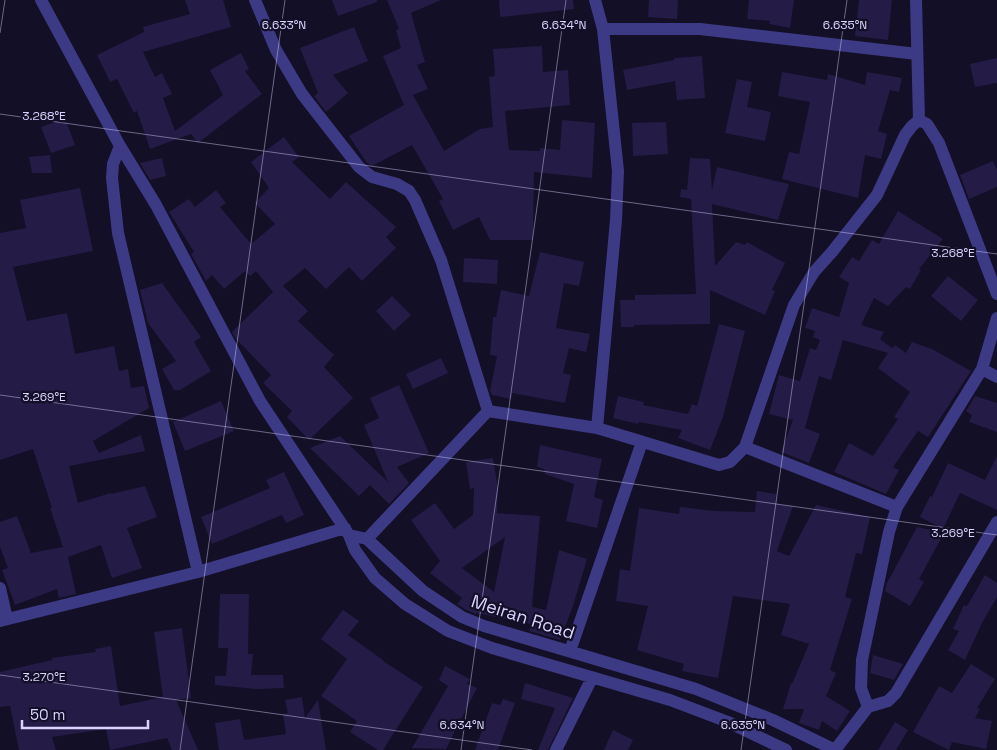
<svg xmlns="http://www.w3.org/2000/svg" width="997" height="750" font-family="'Space Grotesk',sans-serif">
<rect width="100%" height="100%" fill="#130f26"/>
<!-- building -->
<path fill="#241b47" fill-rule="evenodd" d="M185,0H223L231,27L143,52L155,77L162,73L172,94L163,98L175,131L223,95L210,70L241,53L249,69L245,71L262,94L198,143L191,134L150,149L137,111L134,113L117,79L110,82L97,55L144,32L143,27L190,14Z
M332,0H377V2L338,16Z
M387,0H441L411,13L425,62L417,65L428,89L413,95L444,151L480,129L493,127L489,77L495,76L493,49L542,46L543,72L568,70L570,105L505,111L509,150L540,151V148L560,150L562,120L595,123L592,178L534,172L533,240H490L479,217L453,230L439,201L443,199L412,145L372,166L367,163L349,136L404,105L383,56L401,48L396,30L399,29Z
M499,0H573L574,9L500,17Z
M649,0H678L677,19L648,17Z
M749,0H794L790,28L769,24L770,21L747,19Z
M859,0H892L888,40L855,36Z
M354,27L368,61L333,75L348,93L326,112L314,96L318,93L300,48Z
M702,56L705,98L677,100L675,81L627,90L623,70L674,60V58Z
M997,58V83L975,87L970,64Z
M782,72L827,80L828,74L865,85L867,72L902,78L899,92L890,90L878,131L887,134L881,159L865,155L858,198L782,179L789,152L799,154L810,102L778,96Z
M737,79L752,82L747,107L771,112L765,141L725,133Z
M65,118L75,145L51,153L41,127Z
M666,122L668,154L633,156L632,123Z
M284,137L299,157L292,162L330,199L346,182L396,227L386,237L396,248L362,281L349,267L326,289L305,268L283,286L308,311L298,321L334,355L324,367L353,398L309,440L287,417L292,411L263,383L271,375L236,339L232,332L273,292L256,271L250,276L245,271L224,289L212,275L206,281L191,254L194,252L169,212L189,199L195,207L216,190L226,203L220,207L251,244L275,224L255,203L269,188L251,162Z
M50,155L52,173H32L29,157Z
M162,158L166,176L150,180L140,163Z
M690,158L710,159L712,190L717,167L789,184L778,220L712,204L715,266L736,242L745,245L747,242L785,263L772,290L775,291L765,315L710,290V324L634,325V327H621L620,300H635V295L696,294L691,199L680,197L681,189L687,190Z
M993,161L997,170V187L969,199L960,175Z
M80,188L93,251L13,267L27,321L67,313L75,354L114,346L119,371L128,369L131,388L144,386L149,408L93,441L99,453L141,435L145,451L69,466L78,503L111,493V494L145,486L157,517L127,528L142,568L112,578L101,545L68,557L76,594L59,598L57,589L15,605L2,570L8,568L0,547V522L17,516L31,553L63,547L50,508H52L33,449L0,460V233L26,228L20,200Z
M898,211L943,239L919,269L921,270L910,289L906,287L888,306L874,298L861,325L884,332L880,339L892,348L895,345L906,353L912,342L932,349L971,371L928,437L918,431L893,467L899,470L886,494L834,472L849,443L873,456L898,419L894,417L910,392L878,368L888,353L843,340L831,380L819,376L805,428L820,434L809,463L781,452L793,420L769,414L779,375L800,381L810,348L816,350L820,340L813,337L815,331L805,328L812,308L839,317L849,283L839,277L852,257L859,261L872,240L879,244Z
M540,252L584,262L579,286L564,283L556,328L590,334L586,352L569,348L563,373L571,375L565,403L512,393L511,399L492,395L490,391L497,356L490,355L493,317H496L501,290L529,296Z
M464,258L498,260L497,284L463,282Z
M948,276L978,300L961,321L931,296Z
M162,283L201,337L194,342L211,371L180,390H174L162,369L176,361L148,323L140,290Z
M392,296L411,315L394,331L376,311Z
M719,324L745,331L723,417L710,450L678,438L682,430L639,422L638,424L613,418L618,396L644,402L643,405L688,414L692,404L697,406Z
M441,358L448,373L413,389L406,374Z
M399,385L429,453L397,467L409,483L389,504L370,485L359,496L310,448L340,436L388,482L364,425L379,418L370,398Z
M975,396L997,403V432L969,422L972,415L966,411Z
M221,401L234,431L185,451L173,422Z
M540,445L602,459L594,497L603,500L597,528L566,521L574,484L545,474L544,469L537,467Z
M997,456V510L960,493L943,529L920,517L930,496L932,497L948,463L985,480Z
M493,458L498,489L497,513L540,516L532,607L546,610L559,550L587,559L573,606L560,640L529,631L531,624L476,613V614L466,610L457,604L462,598L430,573L440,561L411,520L435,503L454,529L473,515L474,488L470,489L466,462ZM505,537L494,592L462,568Z
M284,472L304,515L286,523L282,515L212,544L201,517L270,488L266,480Z
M757,491L776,494L775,504L793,506L777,551L789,556L816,505L870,517L862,554L856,553L845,597L852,599L830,670L836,673L826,696L850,711L837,731L822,721L819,730L799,723L804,709H783L791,683L792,684L809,644L781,635L790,604L733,596L718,678L682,671L684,664L637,650L648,606L616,601L620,569L630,571L639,508L679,514L680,507L715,511L755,512Z
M917,527L936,531L943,535L919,579L924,582L910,606L885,591L887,583Z
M985,575L997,583V597L982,623L965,660L948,650L959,631L953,629L964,605L967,606Z
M220,594H249L248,654H253L251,675H283L284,688L257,689L215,685V676H226L228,648H218Z
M343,610L359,621L348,635L383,660V661L423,687L383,750H378L350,732L357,721L321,696L347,659L321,639Z
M182,628L191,698L176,700L198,750H172L167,738L110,750L106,729L52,737L56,750H19L10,706L0,707V672L52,660V658L96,652L95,649L111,646L120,706L163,697L154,632Z
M873,655L903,664L894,680L870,673Z
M971,664L995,679L977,708L980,709L975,718L992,721L986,749L952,742L949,750L913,732L939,686L952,693Z
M445,666L470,679L467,684L477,688L446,749L412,748L448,686L439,680Z
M525,683L573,698L548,750H538L555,708L521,699Z
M302,697L305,718L318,700L326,750H219L215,723L240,719L244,740L286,734L283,714L288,713L285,700Z
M503,699L515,703L498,750H475L492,703L500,705Z
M895,722L908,730L896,750H878Z
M613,730L633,740L628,750H604Z"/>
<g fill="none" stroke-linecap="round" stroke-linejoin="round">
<!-- minor -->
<path stroke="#3d3a85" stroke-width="12" d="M41,0L120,146L156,205L260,401L349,535L355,550L375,578L405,604L448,631L492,648L670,700L728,722L786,750
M255,0L276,50L302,94L359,167L372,177L397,184L409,191L415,200L441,260L488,411
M595,0L603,29L618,171L616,220L597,428
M603,29H700L917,54
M919,120L927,124L939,143L997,294
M120,146L113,164L112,178L118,233L198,572
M982,369L997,377
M488,411L597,428L719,465L730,462L745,447L897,507
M745,447L794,305L814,272L832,252L877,195L905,135L912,126L919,120L916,0
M349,535L367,539L423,591L462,617L484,626L696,689L773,720L835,750
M367,539L488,411
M0,588L7,619
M0,621L198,572L345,528
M570,651L642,442
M868,707L861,688L862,660L889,532L897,507L982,369L997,318
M556,750L592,678
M835,750L868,707L888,701L896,693L997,522"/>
</g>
<!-- ticks -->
<path fill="none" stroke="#d9d4ff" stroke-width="1" stroke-opacity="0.45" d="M0,33L5,0M0,114L997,254M0,395L997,535M0,675L532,750M180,750L285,0M461,750L566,0M741,750L847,0"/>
<g text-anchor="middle" stroke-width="4.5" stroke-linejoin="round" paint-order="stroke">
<!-- street labels -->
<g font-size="18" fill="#d9d4ff" stroke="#130f26">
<text transform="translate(523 617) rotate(18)" y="6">Meiran Road</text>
</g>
</g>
<g font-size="12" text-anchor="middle" fill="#d9d4ff" stroke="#130f26" stroke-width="4.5" stroke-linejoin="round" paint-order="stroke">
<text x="284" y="29">6.633°N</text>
<text x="564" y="29">6.634°N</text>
<text x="845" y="29">6.635°N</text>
<text x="44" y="120">3.268°E</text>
<text x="953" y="257">3.268°E</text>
<text x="44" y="401">3.269°E</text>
<text x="953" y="537">3.269°E</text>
<text x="44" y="681">3.270°E</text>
<text x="462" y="729">6.634°N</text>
<text x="743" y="729">6.635°N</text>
</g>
<!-- scale -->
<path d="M22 720v8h126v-8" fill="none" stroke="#d9d4ff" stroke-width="2.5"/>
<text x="30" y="720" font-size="15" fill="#d9d4ff" stroke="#130f26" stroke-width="4" paint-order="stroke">50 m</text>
</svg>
